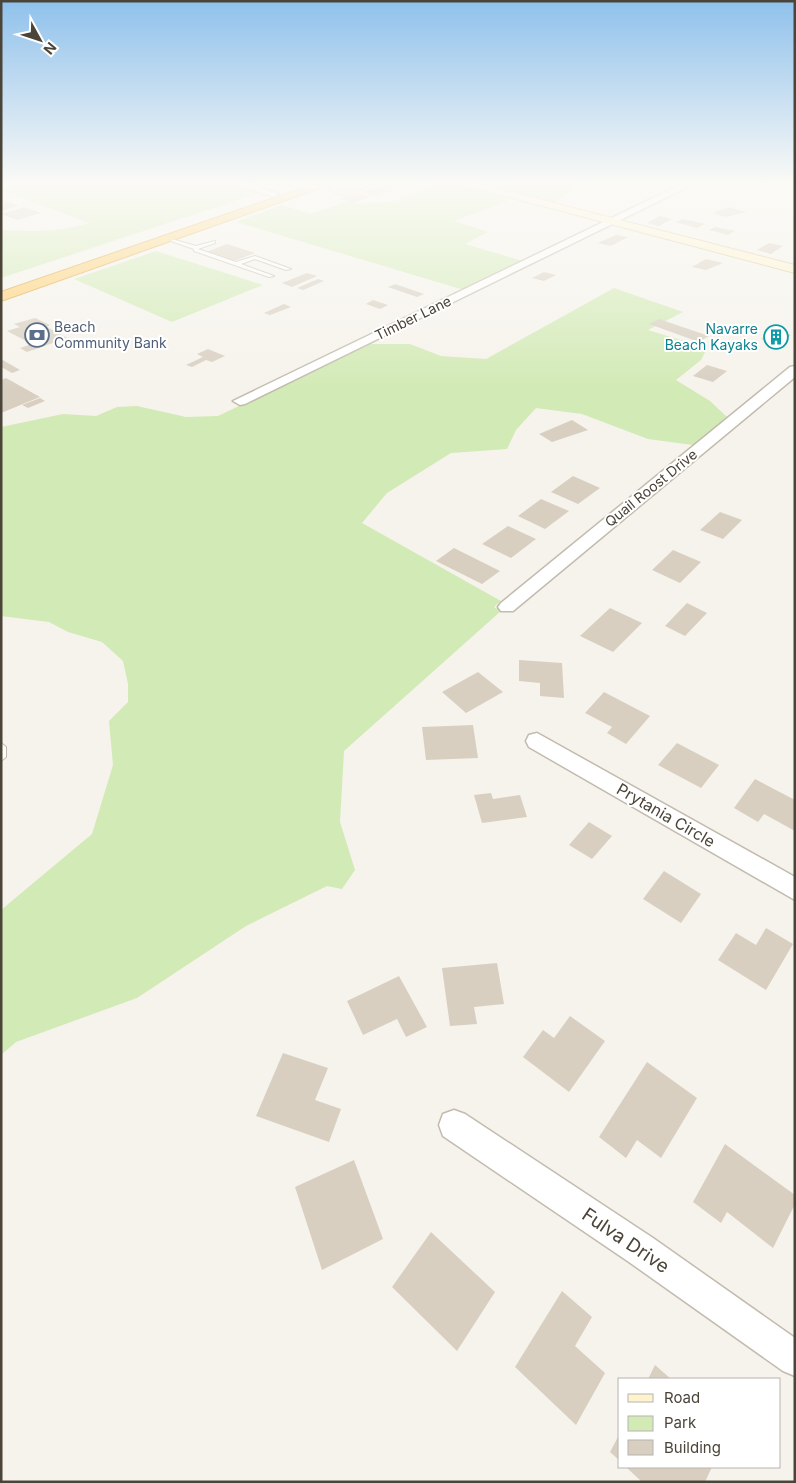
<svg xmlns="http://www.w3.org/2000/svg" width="796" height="1483" font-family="Inter,sans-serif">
<rect width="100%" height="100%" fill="#f6f3ec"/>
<!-- green -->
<path fill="#d2eab5" d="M1,182H224L262,192L1,278V230C30,232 61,232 89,223L1,190Z
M445,182L513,199L454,221L488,232L465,244L523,261L464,290L236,222L282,205L310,214L347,202L360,204L394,201Z
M463,182H582L552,205Z
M156,251L263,285L172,322L74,279Z
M614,288L683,312L648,330L707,348L701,360L676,380L710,401L727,417L693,445L648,439L582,414L536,408L516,430L507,449L451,453L387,493L362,523L501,601L494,607L501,611L344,751L340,822L355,870L342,889L327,886L246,926L137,998L16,1042L1,1055V910L92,834L113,765L109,721L128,702V684L123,661L102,642L68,632L49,622L1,616V427L63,414L96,416L117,407L137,406L186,417L218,416L367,344H410L441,356L486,359Z"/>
<!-- building -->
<path fill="#d8cfc1" d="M389,182L410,183L375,196L362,192Z
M733,182H743L751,184L742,189L728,185Z
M357,193L371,196L354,203L340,199Z
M4,200L19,206L1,211V201Z
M24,207L41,213L17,220L1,214Z
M728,207L747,212L725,217L713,213Z
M660,216L672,219L659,226L647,223Z
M683,219L705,224L697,228L675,222Z
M715,227L735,231L728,235L709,230Z
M616,235L628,237L611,246L598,243Z
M769,243L783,246L771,254L757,250Z
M227,244L255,253L234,261L206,252Z
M706,259L723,263L706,270L692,267Z
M544,272L556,275L544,281L532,278Z
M307,273L317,276L292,287L282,283Z
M318,279L324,281L303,290L297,288Z
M395,284L424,294L417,297L388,287Z
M373,300L388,305L380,309L366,304Z
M284,304L291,307L270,315L264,313Z
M35,318L50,325L47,327L67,338L27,352L20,348L32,344L7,331L20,327L14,324Z
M659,319L709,336L699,342L649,324Z
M773,330L791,335L780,344L761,339Z
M208,349L225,356L212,362L206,360L192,367L186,365L203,357L197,354Z
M1,359L20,370L12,373L1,367Z
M707,365L727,371L713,382L693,376Z
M6,378L40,397L1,413V380Z
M40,398L45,401L28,408L22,405Z
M572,420L588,430L552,442L539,434Z
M573,476L600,488L578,504L551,492Z
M541,499L569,511L545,529L518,516Z
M720,512L742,520L723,539L700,530Z
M508,526L536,539L511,558L482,544Z
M454,548L500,571L482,584L436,561Z
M673,550L701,562L680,583L652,570Z
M687,603L707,613L685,636L665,626Z
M610,608L642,623L613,652L580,636Z
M519,660L562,663L564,698L540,696V683L519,681Z
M478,672L503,692L466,713L442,692Z
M604,692L650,716L626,744L607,733L612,727L585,713Z
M473,725L478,758L426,760L422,727Z
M677,743L719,765L701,788L658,765Z
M755,779L795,800V831L764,814L758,822L734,808Z
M491,793L493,799L520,795L527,817L482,823L474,795Z
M589,822L612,836L592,859L569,845Z
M664,871L701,894L681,923L643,899Z
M766,928L793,944L766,990L718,960L736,933L756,945Z
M497,963L504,1004L474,1007L477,1024L450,1026L442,968Z
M399,976L427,1027L406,1037L397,1019L363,1035L347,1001Z
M570,1016L605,1041L569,1092L523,1057L543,1030L554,1038Z
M283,1053L328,1068L315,1100L341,1109L329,1142L256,1116Z
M647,1062L697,1098L661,1158L637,1140L626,1158L599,1137Z
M725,1144L795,1195V1204L773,1248L727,1212L721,1223L693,1202Z
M354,1160L383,1239L322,1270L295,1187Z
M431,1232L495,1292L457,1351L392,1287Z
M562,1291L592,1317L575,1346L605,1373L576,1425L515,1367Z
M655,1365L671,1379H648Z
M620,1433V1461L610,1452Z
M626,1467H712L705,1482H642Z"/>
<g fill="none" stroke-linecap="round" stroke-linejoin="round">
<!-- lane casing -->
<g stroke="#c2bbae" stroke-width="2">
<path id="lane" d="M371,182H378L345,195L317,187L319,186L345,193Z
M168,238L196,246L215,241V243L198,249L236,262L255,256L291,269L286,270L255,259L241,264L274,276L269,277L194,251V249L168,240Z
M1,743L6,747V757L1,761Z"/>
</g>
<!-- street casing -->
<g stroke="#c2bbae" stroke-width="3">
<path id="street" d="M227,182H242L279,194L274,197Z
M286,182H300L303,185L299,188Z
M686,182H698L245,404L240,405L233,401Z
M795,366V377L513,611H501L498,607L501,603L790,367Z
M537,733L795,877V900L529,747L526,741L529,735Z
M454,1110L465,1114L653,1238L795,1338V1376L783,1371L629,1262L443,1136L439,1125L443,1114Z"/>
</g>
<!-- secondary casing -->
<g stroke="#d6c79b" stroke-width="2">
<path id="secondary" d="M452,182H472L795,265V273Z"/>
</g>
<!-- highway casing -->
<g stroke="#e0a43c" stroke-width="2">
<path id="highway" d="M320,182H337L1,301V292Z"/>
</g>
<!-- lane -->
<use href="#lane" fill="#fff" fill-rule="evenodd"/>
<!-- street -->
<use href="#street" fill="#fff" fill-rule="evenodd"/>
<!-- secondary -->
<use href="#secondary" fill="#fff3cd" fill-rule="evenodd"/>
<!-- highway -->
<use href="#highway" fill="#ffcf6e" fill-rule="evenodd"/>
</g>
<!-- sky -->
<linearGradient id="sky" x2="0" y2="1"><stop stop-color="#8fc1ec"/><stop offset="0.47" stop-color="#fbfaf6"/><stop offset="1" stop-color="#fbfaf6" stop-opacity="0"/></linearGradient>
<rect width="796" height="390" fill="url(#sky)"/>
<!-- icons -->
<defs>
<g id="bank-ring" transform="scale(1.25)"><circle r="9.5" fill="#fff" stroke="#5c6f8a" stroke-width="1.5"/><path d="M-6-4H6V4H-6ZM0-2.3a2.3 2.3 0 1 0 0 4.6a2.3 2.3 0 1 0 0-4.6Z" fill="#5c6f8a"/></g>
<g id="building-ring" transform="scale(1.25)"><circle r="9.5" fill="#fff" stroke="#0f9aa8" stroke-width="1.5"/><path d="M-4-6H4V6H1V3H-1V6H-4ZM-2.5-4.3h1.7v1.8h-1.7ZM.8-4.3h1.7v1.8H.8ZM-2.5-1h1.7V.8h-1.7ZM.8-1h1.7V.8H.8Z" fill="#0f9aa8"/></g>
</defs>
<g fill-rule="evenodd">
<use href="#bank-ring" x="37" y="335"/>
<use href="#building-ring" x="776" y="337"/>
</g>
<g text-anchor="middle" stroke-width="4" stroke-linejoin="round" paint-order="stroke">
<!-- far-street labels -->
<g font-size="14" fill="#4b4439" stroke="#fff">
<text transform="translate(413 318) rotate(-26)" y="5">Timber Lane</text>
<text transform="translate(651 488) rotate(-39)" y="5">Quail Roost Drive</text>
</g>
<!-- far-service labels -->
<g font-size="14" fill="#4e5e75" stroke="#fff" text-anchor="start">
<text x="54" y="332">Beach<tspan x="54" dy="16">Community Bank</tspan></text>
</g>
<!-- far-culture labels -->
<g font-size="14" fill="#0d838f" stroke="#fff" text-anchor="end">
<text x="758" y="334">Navarre<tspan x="758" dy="16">Beach Kayaks</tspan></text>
</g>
<!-- street labels -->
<g font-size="16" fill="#4b4439" stroke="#fff">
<text transform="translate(666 815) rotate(30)" y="6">Prytania Circle</text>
</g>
<!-- near-street labels -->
<g font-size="19" fill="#4b4439" stroke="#fff">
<text transform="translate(626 1240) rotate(34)" y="7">Fulva Drive</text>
</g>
</g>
<!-- border -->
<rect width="796" height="1483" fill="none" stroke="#4b4439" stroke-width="5"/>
<!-- legend -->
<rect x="618" y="1378" width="162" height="90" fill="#ffffff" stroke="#b7b4b0"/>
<rect x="628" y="1394" width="25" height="8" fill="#fff3cd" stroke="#b7b4b0"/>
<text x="664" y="1403" font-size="15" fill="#4b4439">Road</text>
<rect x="628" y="1416" width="25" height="15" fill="#d2eab5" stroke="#b7b4b0"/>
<text x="664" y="1428" font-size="15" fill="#4b4439">Park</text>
<rect x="628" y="1440" width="25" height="15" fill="#d8cfc1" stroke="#b7b4b0"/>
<text x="664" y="1453" font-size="15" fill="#4b4439">Building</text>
<!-- north arrow -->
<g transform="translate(40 40) rotate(130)" stroke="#ffffff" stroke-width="4" paint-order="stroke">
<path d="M0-4L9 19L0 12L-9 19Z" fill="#4b4439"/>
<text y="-8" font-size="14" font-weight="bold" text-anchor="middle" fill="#4b4439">N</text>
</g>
</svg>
